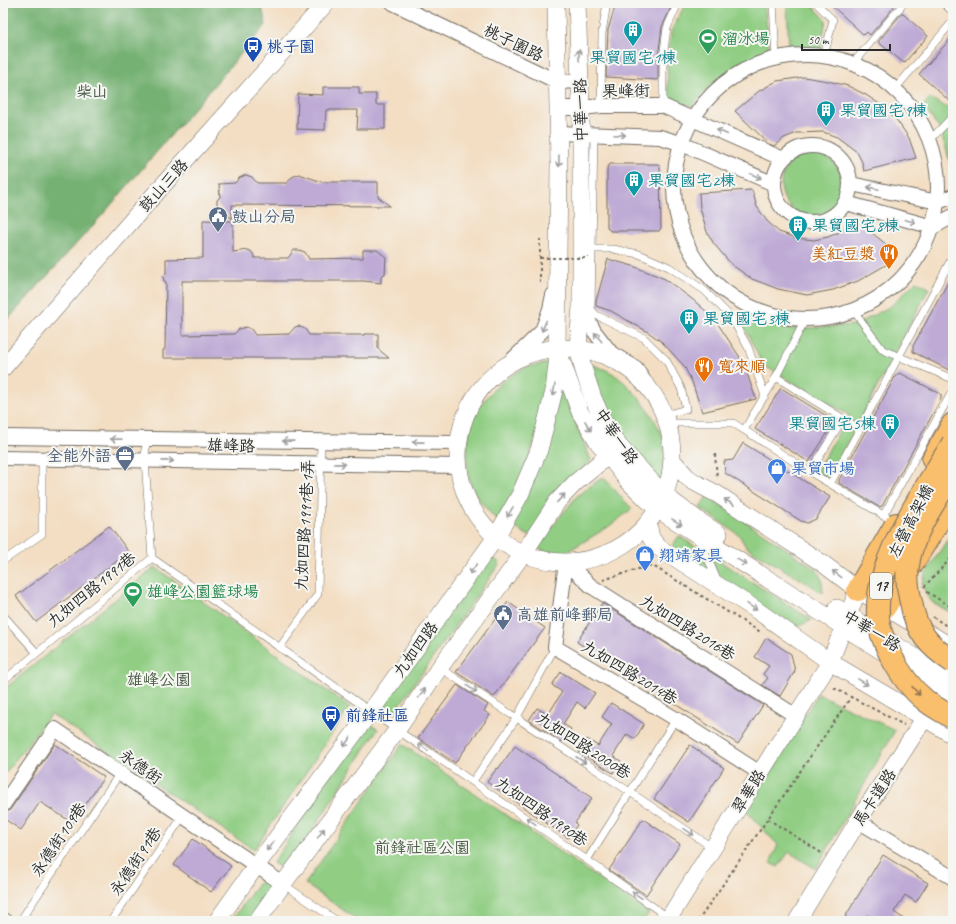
<svg xmlns="http://www.w3.org/2000/svg" width="956" height="924" font-family="Caveat,'LXGW WenKai TC',sans-serif">
<rect width="100%" height="100%" fill="#f6f6f2"/>
<filter id="ink" filterUnits="userSpaceOnUse"><feTurbulence type="fractalNoise" baseFrequency=".025" numOctaves="2"/><feDisplacementMap in="SourceGraphic" scale="8" xChannelSelector="R" yChannelSelector="G"/><feConvolveMatrix kernelMatrix="1 2 1 2 8 2 1 2 1" color-interpolation-filters="sRGB"/></filter>
<filter id="wash" filterUnits="userSpaceOnUse"><feTurbulence type="fractalNoise" baseFrequency=".012" numOctaves="4" result="noise"/><feDisplacementMap in="SourceGraphic" scale="16" xChannelSelector="R" yChannelSelector="G"/><feGaussianBlur stdDeviation="0.9" result="paint"/><feColorMatrix in="noise" values="0 0 0 0 0 0 0 0 0 0 0 0 0 0 0 0 0 1.4 0 .05"/><feComposite in="paint" operator="in"/></filter>
<g filter="url(#wash)">
<rect width="100%" height="100%" fill="#f3dec3"/>
<!-- green -->
<path fill="#91ce84" stroke="#5e7c58" d="M686,3H764L770,54L740,64L710,86L692,106L668,100L667,57L672,29Z
M787,3H813L812,5L826,20L820,51L802,50L789,51Z
M930,98L953,111V171L940,130L923,106Z
M781 185a31 31 0 1 1 62 0a31 31 0 1 1-62 0Z
M916,281L929,288L829,479L816,471L849,415L763,365L740,319L746,312L766,323L791,329L855,325L891,306Z
M586,362C594,366 604,368 612,373C632,386 659,419 664,443C666,457 664,472 661,486L609,421Z
M550,363L542,414L529,460L498,521C487,510 477,499 471,485C464,467 466,429 476,412C486,395 505,377 523,369C530,365 541,365 550,363Z
M561,383L569,408L591,460L529,536L509,524Z
M603,477L632,509L608,527L565,553L551,554L537,548L559,518L578,495Z
M707,496L816,569L822,580L823,593L746,547L739,535L700,508Z
M953,531V614L932,602L927,596L922,584L925,574Z
M679,536L701,550L711,577L669,550Z
M487,554L500,563L394,713L381,704Z
M710,555L812,620L799,626H788L722,584Z
M155,567L350,707L254,850L51,714L3,776V690Z
M818,694L895,730L816,869L789,852L778,867L770,863L778,845L745,810Z
M365,721L378,729L286,871L273,863Z
M402,744L649,913L643,921H359L305,884Z
M261,880L274,889L250,921H231Z"/>
<!-- forest -->
<path fill="#74b172" stroke="#506e4e" d="M3,3H261L266,25L105,212L3,325Z"/>
<g id="blocks">
<!-- building -->
<path fill="#beaad5" d="M616,3H673L662,27L658,57V80L606,77L608,30Z
M829,3H889L894,7L870,35L867,32L864,35Z
M902,13L928,36L904,63L878,42Z
M953,36V104L919,74Z
M804,77L828,81L848,86L866,95L884,107L898,122L909,138L916,158L864,171L862,162L857,152L837,137L823,132L797,133L784,138L774,146L769,144L735,111L759,91L777,81Z
M323,87H359V94H376V105H385V129H357L358,110H326L325,130L297,129L298,94L323,95Z
M610,164H658L660,167L661,228L659,231H610L607,227V168Z
M299,174L322,182H378V197L390,206L232,205V219L217,204V200L220,197L219,184L235,183L239,178L246,175L252,177L257,183H287L292,177Z
M752,190L757,207L767,221L779,232L797,238L814,240L828,237L842,231L853,218L896,252L887,264L879,269L858,281L833,290L807,295L778,289L752,279L732,265L714,244L707,232L700,208L699,193Z
M203,220L233,221V252L248,250L252,252L255,258H288L294,250H298L305,252L309,259L363,258V250H377L386,257L385,274L381,276V283L364,281H182V335L234,334L239,329L246,327L251,329L255,335L289,334L295,327L298,326L305,329L309,335H364V334H378V349L389,358H163V350L165,349L166,282L164,281L163,276L166,273V259L203,258Z
M608,259L633,266L665,279L692,299L714,318L743,362L756,399L702,412L692,382L684,366L662,342L648,332L611,311L596,306V301Z
M953,273V372L913,352V346Z
M900,373L941,394V399L882,506L879,507L839,483V480L896,375Z
M781,388L835,421L809,462L755,429Z
M743,443L830,497L816,519L807,523L801,521L725,473L724,461L733,460Z
M109,526L129,552L36,622L16,596Z
M508,602L545,628L494,697L456,672Z
M602,603L763,705L738,744L577,642Z
M766,638L791,654L795,671L780,696L762,685L768,678L763,674L769,666L755,657Z
M561,672L595,693L585,708L577,702L563,724L571,729L562,742L529,720L537,708L548,715L562,692L552,685Z
M457,685L488,705L484,711L490,715L455,763L418,738Z
M611,703L644,724L635,739L627,734L613,756L621,761L613,773L579,752L587,739L598,746L612,724L602,717Z
M55,744L104,777L73,823L40,802L21,830L3,818V815L10,810Z
M690,745L724,768L689,822L654,799Z
M515,746L592,798L575,823L577,825L568,838L487,782L497,768L498,769Z
M643,819L680,844L646,895L609,870Z
M193,839L231,866L211,892L174,865Z
M883,855L928,883L916,902L905,895L894,912L907,921H877L867,915L864,921H852L845,917Z"/>
</g>
</g>
<g filter="url(#ink)">
<use href="#blocks" fill-opacity="0" stroke="#716a60" stroke-width="1"/>
<g fill="none" stroke-linecap="round" stroke-linejoin="round">
<!-- service casing -->
<g stroke="#716a60" stroke-width="8">
<path id="service" d="M773,3L776,58
M816,3L833,20L824,56
M943,3L953,12
M854,62L904,3
M895,89L953,21
M601,106L602,33L607,3
M663,106V58L667,28L678,3
M594,134L591,309L596,315L644,338L666,360L681,388L686,409L665,415
M930,140L953,116
M592,249H613L639,254L669,267L704,290L731,317L748,347L765,396
M853,310L883,350L953,379
M776,377L860,429
M667,423H733L810,472L895,522
M744,430L776,377L805,320
M146,439L145,460L152,558
M810,472L843,419
M830,484L953,256
M883,516L953,390
M700,540L717,580
M3,561L42,534V458
M3,615L36,652
M280,647L318,594L321,441
M440,668L630,792L713,848
M3,681L152,558L397,730L587,860L669,918
M473,781L516,719L555,647
M587,860L676,719
M283,884L337,921
M3,915L11,921
M20,921L120,773
M111,921L183,816"/>
</g>
<!-- minor casing -->
<g stroke="#716a60" stroke-width="16">
<path id="minor" d="M393,3L558,82L580,81
M674 187a132 132 0 1 1 264 0a132 132 0 1 1-264 0Z
M558,108H581L601,106H663L783,159
M558,133L660,137L680,143L774,184
M774 184a38 38 0 1 1 76 0a38 38 0 1 1-76 0Z
M851,184L938,202L953,196
M846,203L933,227L953,216
M581,306L594,331L611,353L636,368L645,383
M508,364L542,331L550,309L553,295
M3,437L457,443
M3,458L457,466
M566,562L555,647L676,719L760,773
M566,562L591,586L796,716
M3,805L55,729L283,884
M858,821L953,878"/>
</g>
<!-- tertiary casing -->
<g stroke="#716a60" stroke-width="18">
<path id="tertiary" d="M556,3L559,164L557,348L580,412L598,442L629,482L657,509L953,696
M577,3L581,108V306L578,348L583,368L593,398L606,427L619,446L664,495L702,523L719,534
M458 455a107 107 0 1 1 214 0a107 107 0 1 1-214 0Z
M3,368L155,194L326,3
M672,460L687,477L694,482L717,494L822,563L858,590L953,648
M648,523L651,538L658,547L755,609L830,662L953,735
M837,608L953,681
M217,921L256,866L371,711L496,537L520,495L539,450L554,391L558,355
M257,921L283,884L397,730L440,667L523,554L557,502L575,483L616,449
M667,921L830,662L858,590
M797,921L858,821L931,708"/>
</g>
<!-- primary casing -->
<g stroke="#716a60" stroke-width="24">
<path id="primary" d="M933,459L953,424
M858,590L896,524
M885,607L953,498"/>
</g>
<!-- path -->
<path stroke="#716a60" stroke-width="2" stroke-dasharray="3 3" stroke-linecap="butt" d="M540,283V239
M715,454L717,478
M603,580L638,569L653,566L762,633
M924,587L953,556
M927,592L953,608
M933,617L953,630
M834,688L904,725
M768,819L823,854
M698,921L851,697"/>
<!-- service -->
<use href="#service" stroke="#fff" stroke-width="7"/>
<!-- minor -->
<use href="#minor" stroke="#fff" stroke-width="14"/>
<!-- tertiary -->
<use href="#tertiary" stroke="#fff" stroke-width="17"/>
<!-- primary -->
<use href="#primary" stroke="#f9bf6d" stroke-width="22"/>
<!-- primary-bridge casing -->
<g stroke="#716a60" stroke-width="24" stroke-linecap="butt">
<path id="primary-bridge" d="M953,443C926,488 875,560 878,614C878,628 884,641 890,654C898,670 910,688 925,700C933,707 944,712 953,718
M953,473C935,502 912,532 908,566C906,578 908,590 911,602C916,632 929,646 953,662"/>
</g>
<!-- path-bridge -->
<path stroke="#716a60" stroke-width="2" stroke-dasharray="3 3" stroke-linecap="butt" d="M540,258H589"/>
<!-- primary-bridge -->
<use href="#primary-bridge" stroke="#f9bf6d" stroke-width="22"/>
</g>
<!-- one-way arrows -->
<defs><path id="oneway-shaft" d="M-6 0H5M1.5-3L5.5 0L1.5 3" fill="none" stroke-width="1.6" stroke-linecap="round" stroke-linejoin="round"/></defs>
<g stroke="#a0a0a0">
<use href="#oneway-shaft" transform="translate(579 55) rotate(-92)"/>
<use href="#oneway-shaft" transform="translate(722 132) rotate(-156)"/>
<use href="#oneway-shaft" transform="translate(620 135) rotate(2)"/>
<use href="#oneway-shaft" transform="translate(559 161) rotate(89)"/>
<use href="#oneway-shaft" transform="translate(756 176) rotate(23)"/>
<use href="#oneway-shaft" transform="translate(873 188) rotate(-168)"/>
<use href="#oneway-shaft" transform="translate(910 221) rotate(15)"/>
<use href="#oneway-shaft" transform="translate(544 326) rotate(112)"/>
<use href="#oneway-shaft" transform="translate(598 337) rotate(-129)"/>
<use href="#oneway-shaft" transform="translate(554 390) rotate(99)"/>
<use href="#oneway-shaft" transform="translate(588 426) rotate(59)"/>
<use href="#oneway-shaft" transform="translate(116 439) rotate(-179)"/>
<use href="#oneway-shaft" transform="translate(288 441) rotate(-179)"/>
<use href="#oneway-shaft" transform="translate(418 442) rotate(-179)"/>
<use href="#oneway-shaft" transform="translate(168 461) rotate(1)"/>
<use href="#oneway-shaft" transform="translate(340 464) rotate(1)"/>
<use href="#oneway-shaft" transform="translate(561 498) rotate(-47)"/>
<use href="#oneway-shaft" transform="translate(729 502) rotate(-147)"/>
<use href="#oneway-shaft" transform="translate(510 512) rotate(120)"/>
<use href="#oneway-shaft" transform="translate(677 522) rotate(31)"/>
<use href="#oneway-shaft" transform="translate(742 562) rotate(32)"/>
<use href="#oneway-shaft" transform="translate(473 569) rotate(126)"/>
<use href="#oneway-shaft" transform="translate(837 574) rotate(-143)"/>
<use href="#oneway-shaft" transform="translate(752 607) rotate(34)"/>
<use href="#oneway-shaft" transform="translate(863 682) rotate(31)"/>
<use href="#oneway-shaft" transform="translate(472 689) rotate(34)"/>
<use href="#oneway-shaft" transform="translate(422 693) rotate(-55)"/>
<use href="#oneway-shaft" transform="translate(347 742) rotate(127)"/>
<use href="#oneway-shaft" transform="translate(423 747) rotate(-146)"/>
<use href="#oneway-shaft" transform="translate(581 760) rotate(33)"/>
<use href="#oneway-shaft" transform="translate(531 821) rotate(-145)"/>
<use href="#oneway-shaft" transform="translate(689 832) rotate(34)"/>
<use href="#oneway-shaft" transform="translate(321 833) rotate(-54)"/>
<use href="#oneway-shaft" transform="translate(270 846) rotate(127)"/>
<use href="#oneway-shaft" transform="translate(637 895) rotate(-145)"/>
</g>
<use stroke="#92754c" href="#oneway-shaft" transform="translate(916 691) rotate(48)"/>
</g>
<!-- icons -->
<defs>
<g id="building-pin" transform="scale(1)"><path d="M0 17L-7.5 6A9.5 9.5 0 1 1 7.5 6Z" fill="#0f9aa8" stroke="#f6f6f2"/><path d="M-4-6H4V6H1V3H-1V6H-4ZM-2.5-4.3h1.7v1.8h-1.7ZM.8-4.3h1.7v1.8H.8ZM-2.5-1h1.7V.8h-1.7ZM.8-1h1.7V.8H.8Z" fill="#fff"/></g>
<g id="stadium-pin" transform="scale(1)"><path d="M0 17L-7.5 6A9.5 9.5 0 1 1 7.5 6Z" fill="#2e9e5b" stroke="#f6f6f2"/><path d="M0-5a6.5 5 0 1 0 0 10a6.5 5 0 1 0 0-10ZM-3.5-1.8h7v3.6h-7Z" fill="#fff"/></g>
<g id="bus-pin" transform="scale(1)"><path d="M0 17L-7.5 6A9.5 9.5 0 1 1 7.5 6Z" fill="#1a4fb4" stroke="#f6f6f2"/><path d="M-5-6H5V4H4V6H2V4H-2V6H-4V4H-5ZM-3.5-4V0h7V-4ZM-3.5 1.2v1.5H-2V1.2ZM2 1.2v1.5H3.5V1.2Z" fill="#fff"/></g>
<g id="civic-pin" transform="scale(1)"><path d="M0 17L-7.5 6A9.5 9.5 0 1 1 7.5 6Z" fill="#5c6f8a" stroke="#f6f6f2"/><path d="M-.6-6.5H3V-4.5H.6V-3L4-1V1h2V6H-6V1h2V-1L-.6-3ZM-1.2 2.5V6h2.4V2.5Z" fill="#fff"/></g>
<g id="restaurant-pin" transform="scale(1)"><path d="M0 17L-7.5 6A9.5 9.5 0 1 1 7.5 6Z" fill="#e8710a" stroke="#f6f6f2"/><path d="M-5-6h1v4h1v-4h1v4h1v-4h1v5L-1.5 .5V6h-2V.5L-5-1ZM5-6V6H3V1.5H1.5Q1.5-4 5-6Z" fill="#fff"/></g>
<g id="office-pin" transform="scale(1)"><path d="M0 17L-7.5 6A9.5 9.5 0 1 1 7.5 6Z" fill="#5c6f8a" stroke="#f6f6f2"/><path d="M-6-3h4V-5.5h4V-3h4V5H-6ZM-1-4.5V-3h2v-1.5ZM-6 0V1H6V0Z" fill="#fff"/></g>
<g id="shop-pin" transform="scale(1)"><path d="M0 17L-7.5 6A9.5 9.5 0 1 1 7.5 6Z" fill="#3f7fe0" stroke="#f6f6f2"/><path d="M-5-2.5h2.3a2.7 3.5 0 0 1 5.4 0H5L5.5 6h-11ZM-1.5-2.5h3a1.5 2.3 0 0 0-3 0Z" fill="#fff"/></g>
</defs>
<g fill-rule="evenodd">
<use href="#building-pin" x="633" y="30"/>
<use href="#stadium-pin" x="708" y="38"/>
<use href="#bus-pin" x="253" y="46"/>
<use href="#building-pin" x="826" y="110"/>
<use href="#building-pin" x="634" y="180"/>
<use href="#civic-pin" x="218" y="216"/>
<use href="#building-pin" x="798" y="225"/>
<use href="#restaurant-pin" x="889" y="253"/>
<use href="#building-pin" x="689" y="318"/>
<use href="#restaurant-pin" x="704" y="366"/>
<use href="#building-pin" x="890" y="423"/>
<use href="#office-pin" x="125" y="455"/>
<use href="#shop-pin" x="777" y="468"/>
<use href="#shop-pin" x="645" y="555"/>
<use href="#stadium-pin" x="133" y="591"/>
<use href="#civic-pin" x="503" y="614"/>
<use href="#bus-pin" x="331" y="715"/>
</g>
<g text-anchor="middle" stroke-width="4" stroke-linejoin="round" paint-order="stroke">
<!-- shield labels -->
<rect fill="#f6f6f2" stroke="#686867" stroke-width="1" x="870" y="573" width="22" height="26" rx="3"/>
<g font-size="15" font-weight="bold" fill="#2b2b2b">
<text x="881" y="591">17</text>
</g>
<!-- leisure labels -->
<g font-size="16" fill="#27864d" stroke="#f6f6f2" text-anchor="start">
<text x="722" y="44">溜冰場</text>
<text x="147" y="597">雄峰公園籃球場</text>
</g>
<!-- street labels -->
<g font-size="16" fill="#2b2b2b" stroke="#f6f6f2">
<text transform="translate(514 42) rotate(26)" y="6">桃子園路</text>
<text transform="translate(626 90) rotate(-1)" y="6">果峰街</text>
<text transform="translate(580 110) rotate(-91)" y="6">中華一路</text>
<text transform="translate(163 185) rotate(-48)" y="6">鼓山三路</text>
<text transform="translate(617 436) rotate(56)" y="6">中華一路</text>
<text transform="translate(231 445) rotate(1)" y="6">雄峰路</text>
<text transform="translate(910 521) rotate(-63)" y="6">左營高架橋</text>
<text transform="translate(304 525) rotate(-87)" y="6">九如四路1991巷1弄</text>
<text transform="translate(91 589) rotate(-39)" y="6">九如四路1991巷</text>
<text transform="translate(688 627) rotate(32)" y="6">九如四路2016巷</text>
<text transform="translate(872 630) rotate(32)" y="6">中華一路</text>
<text transform="translate(415 649) rotate(-54)" y="6">九如四路</text>
<text transform="translate(630 672) rotate(31)" y="6">九如四路2014巷</text>
<text transform="translate(584 745) rotate(33)" y="6">九如四路2000巷</text>
<text transform="translate(141 766) rotate(35)" y="6">永德街</text>
<text transform="translate(748 791) rotate(-58)" y="6">翠華路</text>
<text transform="translate(874 797) rotate(-57)" y="6">馬卡道路</text>
<text transform="translate(542 811) rotate(35)" y="6">九如四路1990巷</text>
<text transform="translate(58 839) rotate(-56)" y="6">永德街109巷</text>
<text transform="translate(135 861) rotate(-56)" y="6">永德街91巷</text>
</g>
<!-- transit labels -->
<g font-size="16" fill="#164399" stroke="#f6f6f2" text-anchor="start">
<text x="267" y="52">桃子園</text>
<text x="345" y="721">前鋒社區</text>
</g>
<!-- culture labels -->
<g font-size="16" fill="#0d838f" stroke="#f6f6f2" text-anchor="start">
<text x="633" y="63" text-anchor="middle">果貿國宅1棟</text>
<text x="840" y="116">果貿國宅9棟</text>
<text x="648" y="186">果貿國宅2棟</text>
<text x="812" y="231">果貿國宅8棟</text>
<text x="703" y="324">果貿國宅3棟</text>
<text x="876" y="429" text-anchor="end">果貿國宅5棟</text>
</g>
<!-- park labels -->
<g font-size="16" fill="#4a5c46" stroke="#f6f6f2">
<text x="92" y="97">柴山</text>
<text x="159" y="685">雄峰公園</text>
<text x="422" y="853">前鋒社區公園</text>
</g>
<!-- service labels -->
<g font-size="16" fill="#4e5e75" stroke="#f6f6f2" text-anchor="start">
<text x="232" y="222">鼓山分局</text>
<text x="111" y="461" text-anchor="end">全能外語</text>
<text x="517" y="620">高雄前峰郵局</text>
</g>
<!-- food labels -->
<g font-size="16" fill="#c56008" stroke="#f6f6f2" text-anchor="end">
<text x="875" y="259">美紅豆漿</text>
<text x="718" y="372" text-anchor="start">寬來順</text>
</g>
<!-- shop labels -->
<g font-size="16" fill="#366cbe" stroke="#f6f6f2" text-anchor="start">
<text x="791" y="474">果貿市場</text>
<text x="659" y="561">翔靖家具</text>
</g>
</g>
<!-- margin -->
<rect width="956" height="924" fill="none" stroke="#f6f6f2" stroke-width="16"/>
<!-- scale -->
<path d="M802 44v6h88v-6" fill="none" stroke="#2b2b2b" stroke-width="2"/>
<text x="808" y="44" font-size="12" fill="#2b2b2b" stroke="#f6f6f2" stroke-width="3" paint-order="stroke">50 m</text>
</svg>
